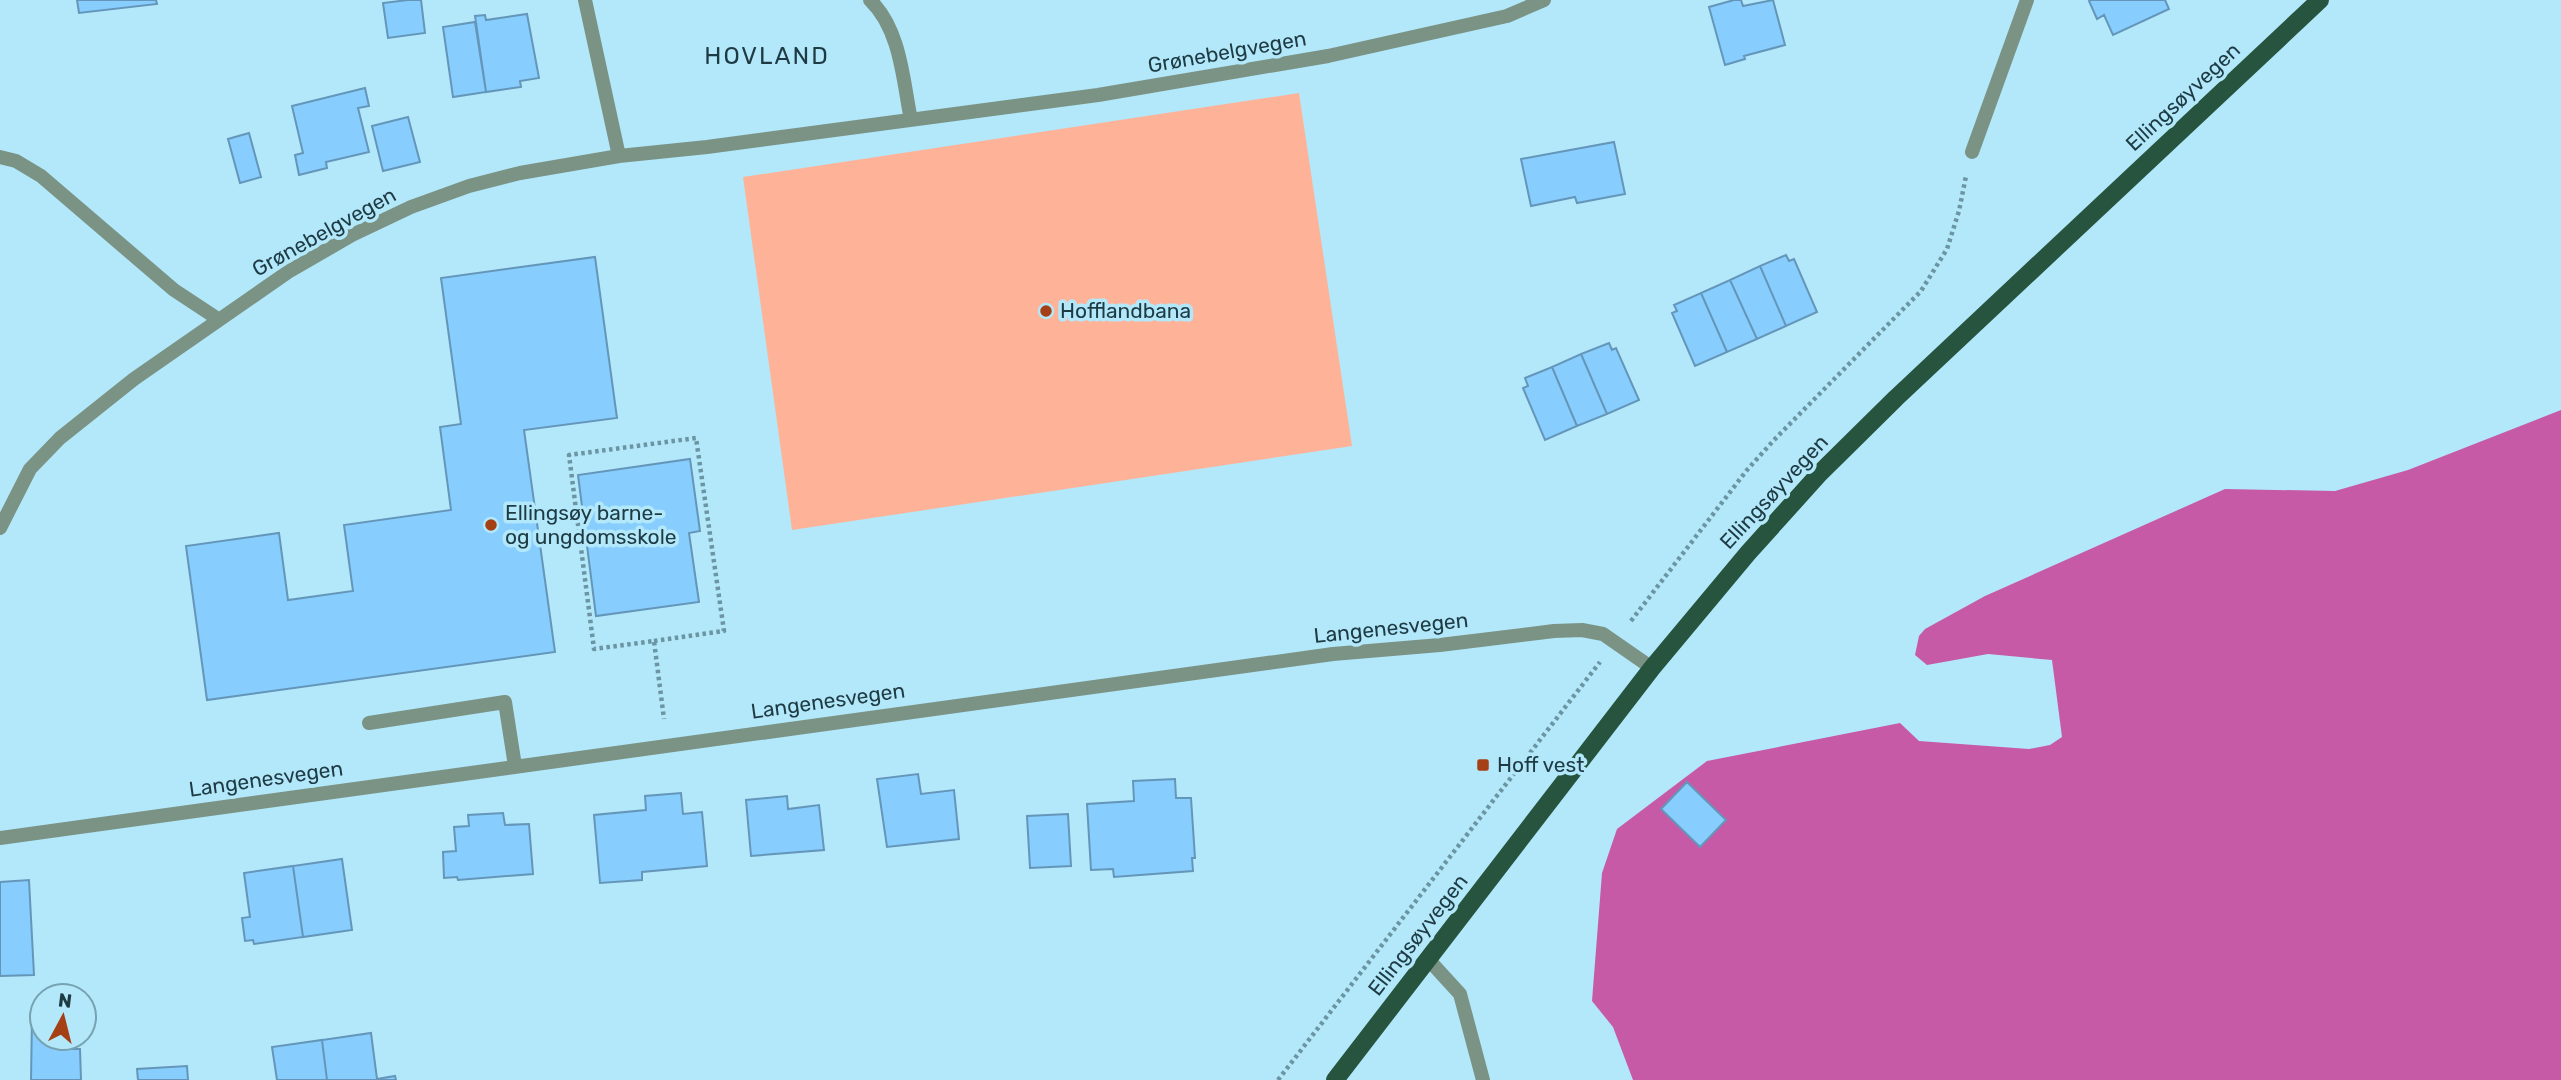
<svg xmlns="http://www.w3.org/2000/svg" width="2561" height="1080" font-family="Rubik,sans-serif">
<rect width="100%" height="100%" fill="#b2e8fa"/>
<!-- green -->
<path fill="#feb398" d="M1299,93L1352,446L792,530L743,177Z"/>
<!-- water -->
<path fill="#c75aa7" d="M2561,410V1080H1633L1613,1027L1592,1001L1602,873L1617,829L1707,761L1900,723L1919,741L2029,749L2050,745L2062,737L2052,660L1988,654L1927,665L1915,655L1919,636L1925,629L1985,596L2225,489L2335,491L2408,470Z"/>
<!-- building -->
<path fill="#87cdfe" stroke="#6496b9" stroke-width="2" d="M77,0H156L157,4L79,13Z
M408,0H421L425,33L388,38L383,3Z
M1734,0H1741L1743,6L1773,0L1785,45L1744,56L1745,59L1725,65L1709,7Z
M2091,0H2165L2169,9L2113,35L2104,15L2097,19L2089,1Z
M527,14L539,78L520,81L521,87L486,92L475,16L485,15L486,20Z
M475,22L486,92L453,97L443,27Z
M365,88L369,106L358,108L369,152L326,162L327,168L299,175L295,155L303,153L292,106Z
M408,117L420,162L383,171L372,126Z
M249,133L261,177L240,183L228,139Z
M1614,142L1625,194L1577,203L1575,197L1531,206L1521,159Z
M1786,255L1789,261L1794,259L1817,312L1786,326L1760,266Z
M595,257L617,418L524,430L555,652L207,700L186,546L279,533L288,600L353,591L344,525L451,510L440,427L461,424L441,278Z
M1760,266L1786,326L1757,339L1730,280Z
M1730,280L1757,339L1727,352L1701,293Z
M1701,293L1727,352L1695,366L1672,313L1677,311L1674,305Z
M1609,343L1612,350L1616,348L1639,400L1607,414L1581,354Z
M1581,354L1607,414L1577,426L1552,367Z
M1552,367L1577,426L1545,440L1523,388L1528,386L1525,378Z
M690,459L700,531L689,533L699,602L596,616L578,475Z
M918,774L921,794L954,790L959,839L887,847L877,779Z
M1175,779L1176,798H1191L1195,858H1192L1193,871L1114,877L1113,869L1091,870L1087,804L1134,801L1133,781Z
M1687,782L1726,820L1700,847L1661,809Z
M681,793L683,814L702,812L707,866L642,872V880L600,883L594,815L646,810L645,796Z
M787,796L788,809L819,805L824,850L751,856L746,800Z
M503,813L505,825L529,824L533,874L458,880L457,877L444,878L443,852L456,851L454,827L469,826L468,815Z
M1068,814L1071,866L1030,868L1027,816Z
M342,859L352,930L303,937L293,866Z
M293,866L303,937L254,944L253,940L245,941L242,918L250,917L244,873Z
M29,880L34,975L0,976V882Z
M42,1016V1038H61V1049H80L81,1080H31L32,1017Z
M371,1033L377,1079L395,1076L396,1080H327L322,1040Z
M322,1040L327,1080H277L272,1047Z
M187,1066L188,1080H138L137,1069Z"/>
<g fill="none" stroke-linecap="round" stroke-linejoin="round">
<!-- path -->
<path stroke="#6b95a2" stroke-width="4.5" stroke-dasharray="3.5 3.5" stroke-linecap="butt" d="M1631,621L1747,470L1774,440L1921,291L1947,249L1959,211L1966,176
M654,641L724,631L696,438L569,455L594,649L654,641L664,719
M1278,1080L1600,662"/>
<!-- lane -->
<path stroke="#7b9385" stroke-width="14" d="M1972,152L2027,0
M0,157L16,161L41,176L174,290L218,319
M369,723L505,702L515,766
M1428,959L1460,994L1483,1080"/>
<!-- street -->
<path stroke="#7b9385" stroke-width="14" d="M585,0L619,156
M870,0C901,30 903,81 911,120
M0,528L30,469L60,438L134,379L288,272L352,235L411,207L469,186L520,173L619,156L707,147L1098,95L1328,56L1507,16L1544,0
M0,838L1333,654L1440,645L1554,631L1582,630L1603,634L1652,668"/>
<!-- primary -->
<path stroke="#26543e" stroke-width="18" d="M1335,1080L1652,668L1748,553L1820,473L1896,398L2320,0"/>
</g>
<!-- markers -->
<g fill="#a53f16" stroke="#b2e8fa" stroke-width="2.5">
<circle cx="1046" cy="311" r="7"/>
<circle cx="491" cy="525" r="7"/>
<rect x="1476" y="758" width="14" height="14" rx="3.5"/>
</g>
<g text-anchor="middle" stroke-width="7" stroke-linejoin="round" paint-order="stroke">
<!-- street labels -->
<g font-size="21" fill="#1e3a43" stroke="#b2e8fa">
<text transform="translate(1227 52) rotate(-10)" y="7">Grønebelgvegen</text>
<text transform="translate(2183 97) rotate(-43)" y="7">Ellingsøyvegen</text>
<text transform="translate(324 232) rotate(-29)" y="7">Grønebelgvegen</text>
<text transform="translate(1774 492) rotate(-47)" y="7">Ellingsøyvegen</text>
<text transform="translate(1391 628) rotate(-6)" y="7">Langenesvegen</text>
<text transform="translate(828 701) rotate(-8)" y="7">Langenesvegen</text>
<text transform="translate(266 779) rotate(-8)" y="7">Langenesvegen</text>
<text transform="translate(1418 935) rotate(-52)" y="7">Ellingsøyvegen</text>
</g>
<!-- poi labels -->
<g font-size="21" fill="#1e3a43" stroke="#b2e8fa" text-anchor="start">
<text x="1060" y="318">Hofflandbana</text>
<text x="505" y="520">Ellingsøy barne-<tspan x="505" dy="24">og ungdomsskole</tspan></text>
<text x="1497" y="772">Hoff vest</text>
</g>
<!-- quarter labels -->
<g font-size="24" letter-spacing="2" fill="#1e3a43" stroke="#b2e8fa">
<text x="767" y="64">HOVLAND</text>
</g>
</g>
<!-- north arrow -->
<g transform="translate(63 1017) rotate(7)"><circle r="33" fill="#b2e8fa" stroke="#77a2b1" stroke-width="2"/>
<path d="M0-5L12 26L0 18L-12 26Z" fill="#a53f16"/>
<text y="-10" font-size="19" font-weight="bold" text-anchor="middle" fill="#1e3a43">N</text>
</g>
</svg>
